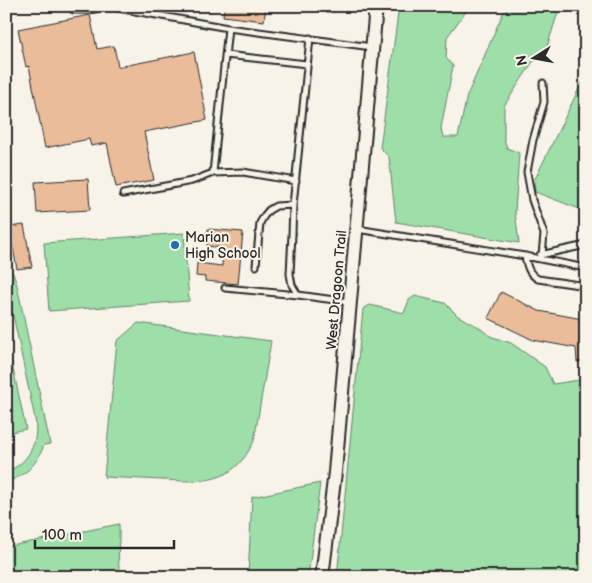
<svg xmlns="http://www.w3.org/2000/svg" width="592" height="583" font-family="'Balsamiq Sans',sans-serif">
<rect width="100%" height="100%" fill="#f7f3e8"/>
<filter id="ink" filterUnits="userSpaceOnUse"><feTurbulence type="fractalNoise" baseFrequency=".02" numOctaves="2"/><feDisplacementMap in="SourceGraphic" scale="10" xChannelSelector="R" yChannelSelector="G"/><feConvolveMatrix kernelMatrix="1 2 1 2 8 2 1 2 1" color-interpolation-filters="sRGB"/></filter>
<g filter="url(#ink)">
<!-- green -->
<path fill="#9edea8" stroke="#64846a" d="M399,6H470L447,37L446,58L453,66L441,128L443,137H458L467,96L503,13L510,6H560L546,50L532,63L504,106V139L507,148L519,153L515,212L519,243L396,222L389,157L380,148Z
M586,74V215L582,210L535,192L534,181Z
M184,233L189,301L49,311L44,243Z
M6,263L14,275L17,285L50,444L44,445C38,464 24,477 6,482V472C29,463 39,442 35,419L6,282Z
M415,296L445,303L458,316L477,326L490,336L511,343L545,367L553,384L586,379V577H337L363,309L370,305L404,313L409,300Z
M138,323L271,341L254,441C233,485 204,482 162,480C143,479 123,478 104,477L117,341Z
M6,336L26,429L6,433Z
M320,483L308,577H248L252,497Z
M119,524C120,541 116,562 121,577H6V547Z"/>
<!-- building -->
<path fill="#eabc9a" stroke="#2b2b2b" d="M224,6H266L264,21L223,16Z
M90,15L97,49L114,46L118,67L194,52L207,120L144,132L154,180L116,187L107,143L91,146L89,139L45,148L29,66L26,67L18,29Z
M88,179L90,210L37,213L35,182Z
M24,225L32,267L17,269L9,227Z
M208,229L243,232L238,284L205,281V277L196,276L197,263L222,266L223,248L207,246Z
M501,292L539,311L577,318H586V361L577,362L576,348L533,340L488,318Z"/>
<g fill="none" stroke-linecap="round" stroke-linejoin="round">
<!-- service casing -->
<g stroke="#2b2b2b" stroke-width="9">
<path id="service" d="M67,6L74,10H90L107,6L228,28L372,47
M310,38L293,205L292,234L290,274L292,285L298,295L349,302
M225,55L307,64
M213,173L228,28
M123,194L192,181L213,173L243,172L296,181
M357,229L525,256L586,268
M540,255L586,245
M542,255L544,234L532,200L527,172L533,140L544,102L543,83
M526,256H525C527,266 528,273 538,279L586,286
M256,266L260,223L264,216L269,210L276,206L293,205
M225,288L298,295"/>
</g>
<!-- tertiary casing -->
<g stroke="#2b2b2b" stroke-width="16">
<path id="tertiary" d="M322,577L335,472L376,6"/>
</g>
<!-- service -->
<use href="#service" stroke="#f7f3e8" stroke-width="5"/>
<!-- tertiary -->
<use href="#tertiary" stroke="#f7f3e8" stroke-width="12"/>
</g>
</g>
<!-- markers -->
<circle fill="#1f6fb2" stroke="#f7f3e8" stroke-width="2" cx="175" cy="245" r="5"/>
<g text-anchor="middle" stroke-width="4" stroke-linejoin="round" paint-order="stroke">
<!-- poi labels -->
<g font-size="14" fill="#2b2b2b" stroke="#f7f3e8" text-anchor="start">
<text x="185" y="242">Marian<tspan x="185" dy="16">High School</tspan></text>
</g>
<!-- street labels -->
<g font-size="14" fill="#2b2b2b" stroke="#f7f3e8">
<text transform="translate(336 290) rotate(-85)" y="5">West Dragoon Trail</text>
</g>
</g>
<!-- margin -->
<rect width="592" height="583" fill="none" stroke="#f7f3e8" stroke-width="25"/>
<rect x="12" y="12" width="567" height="558" fill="none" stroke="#2b2b2b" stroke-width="2" filter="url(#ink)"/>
<!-- north arrow -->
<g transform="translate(534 58) rotate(259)" stroke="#f7f3e8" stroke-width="4" paint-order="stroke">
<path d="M0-4L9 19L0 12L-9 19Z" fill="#2b2b2b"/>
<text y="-8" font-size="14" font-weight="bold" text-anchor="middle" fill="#2b2b2b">N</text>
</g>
<!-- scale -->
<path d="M35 540v8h139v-8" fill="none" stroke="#2b2b2b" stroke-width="2.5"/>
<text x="42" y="540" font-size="15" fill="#2b2b2b" stroke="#f7f3e8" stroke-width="4" paint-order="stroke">100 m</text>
</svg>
